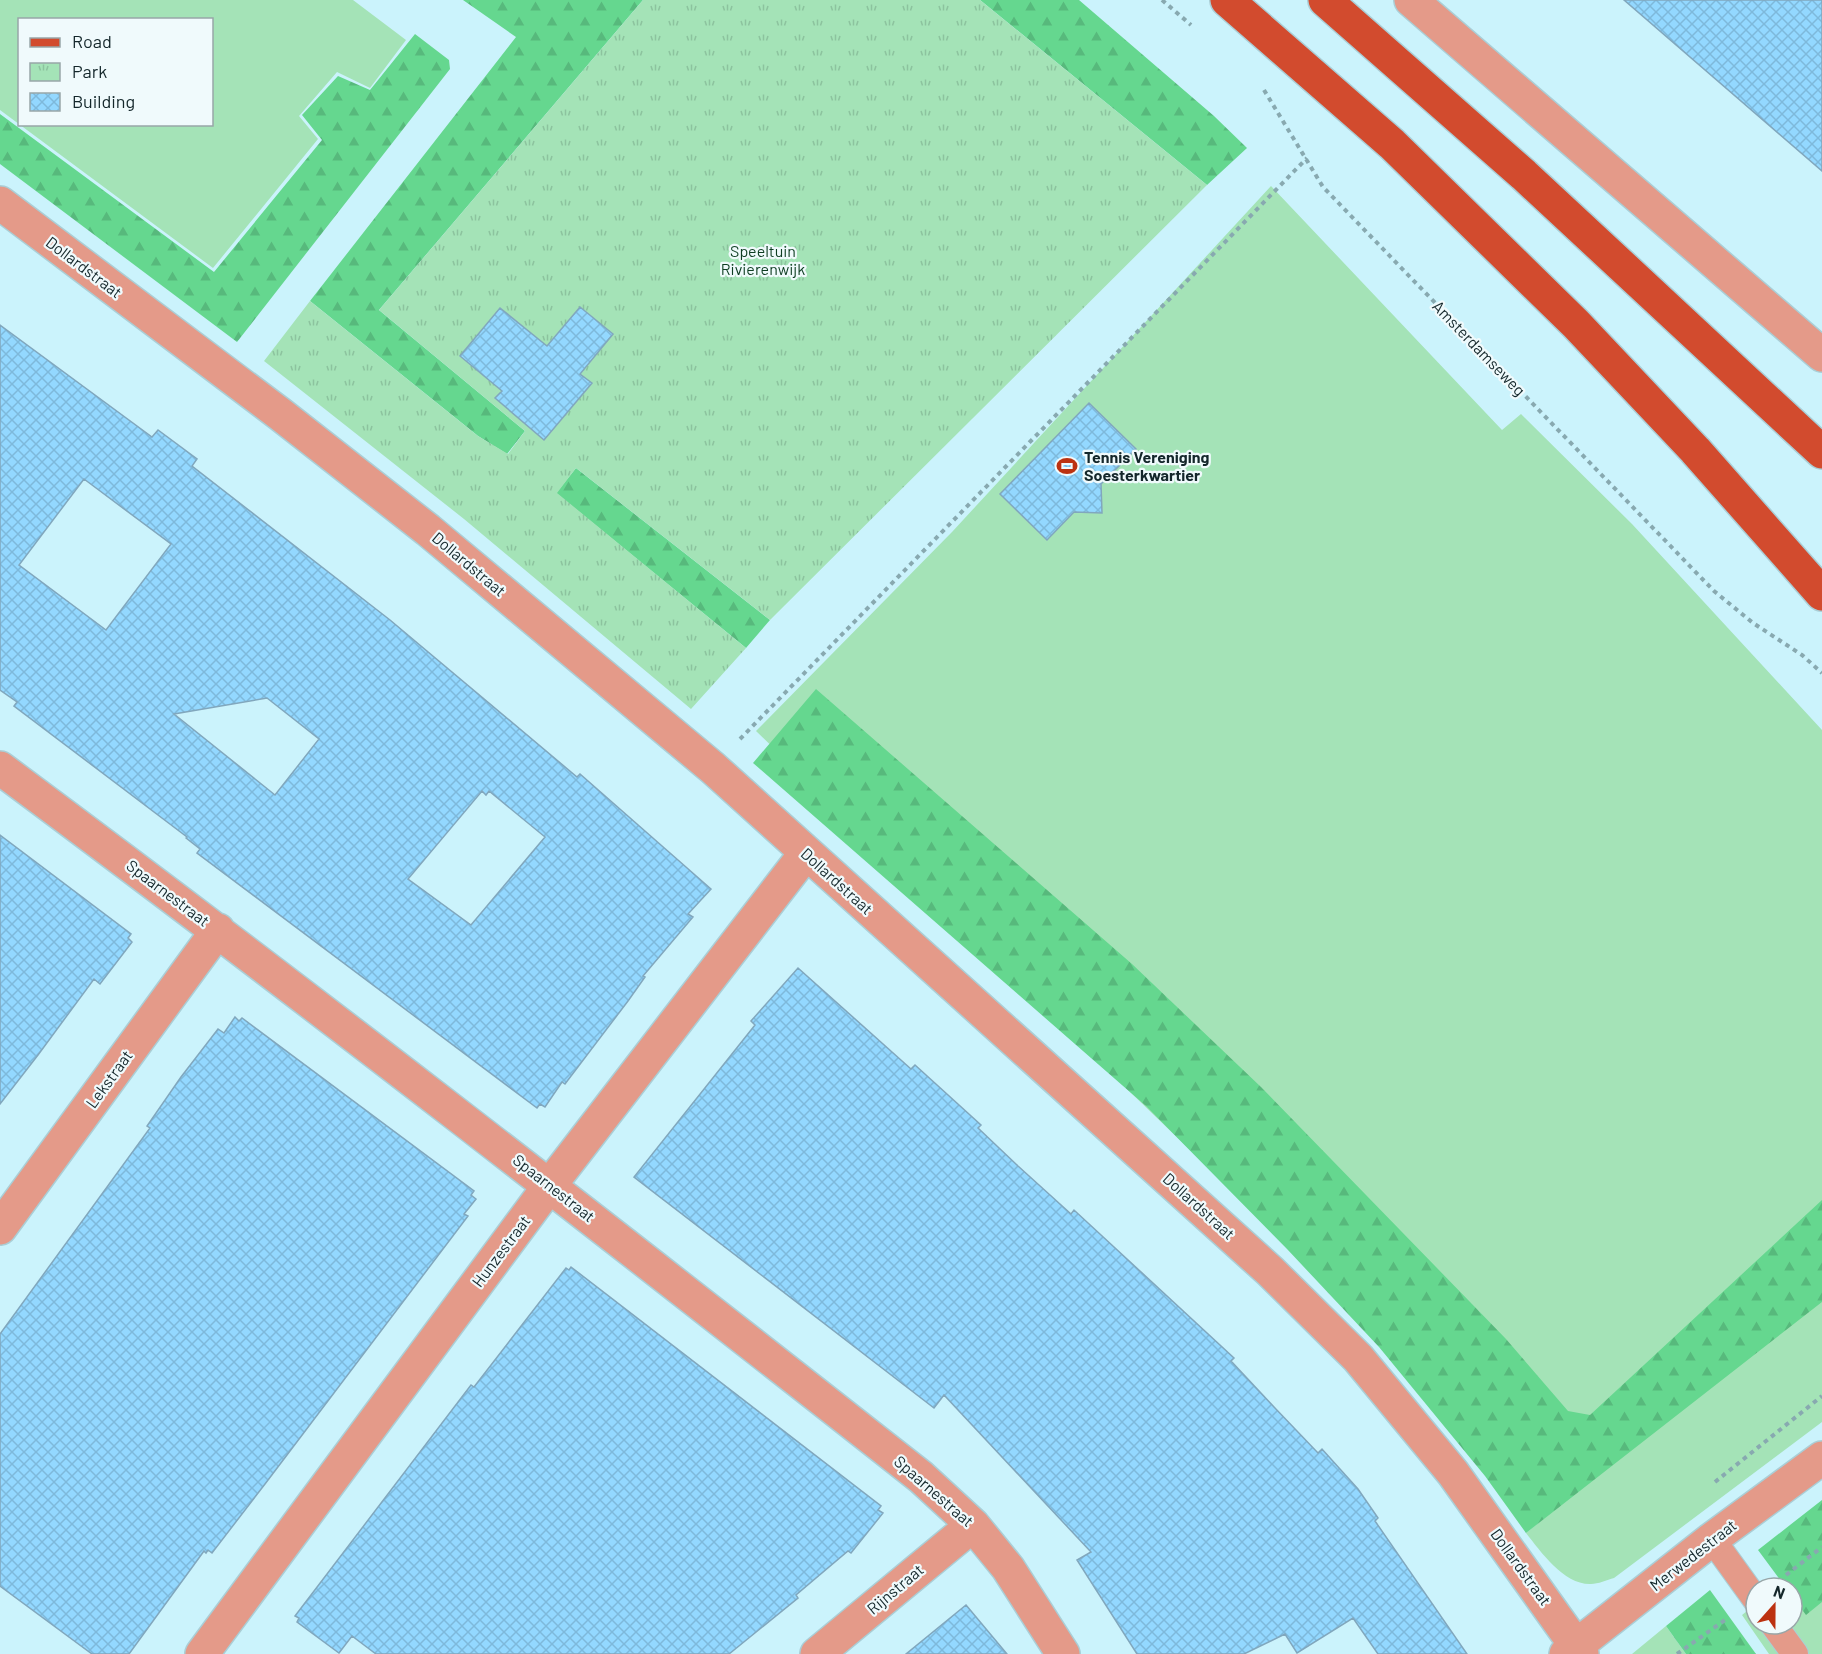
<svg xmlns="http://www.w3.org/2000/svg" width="1822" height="1654" font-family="Barlow,sans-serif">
<defs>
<pattern id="forest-firs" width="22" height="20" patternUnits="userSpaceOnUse" patternTransform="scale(1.5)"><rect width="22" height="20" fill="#65d78f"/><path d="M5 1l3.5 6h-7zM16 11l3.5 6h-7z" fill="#57b97c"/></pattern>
<pattern id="park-tufts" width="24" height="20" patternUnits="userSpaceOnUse" patternTransform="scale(1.5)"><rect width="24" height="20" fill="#a4e3b7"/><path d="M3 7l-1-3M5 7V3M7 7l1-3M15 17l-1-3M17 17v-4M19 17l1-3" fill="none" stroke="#8cc39e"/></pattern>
<pattern id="building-cross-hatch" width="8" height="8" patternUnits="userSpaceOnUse" patternTransform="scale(1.5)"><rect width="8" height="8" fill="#93d8ff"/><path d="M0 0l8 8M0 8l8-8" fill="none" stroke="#7eb9db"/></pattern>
</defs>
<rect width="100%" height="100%" fill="#cbf3fc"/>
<!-- green -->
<path fill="#a4e3b7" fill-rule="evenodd" d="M0,0H353L406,40L370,88L337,72L299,116L318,139L213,268L0,110ZM20,20H212V124H20Z
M1271,186L1502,430L1521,414L1632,524L1822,730V1422L1614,1578C1607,1580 1598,1584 1591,1584C1564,1585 1541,1552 1526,1533L1559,1506L756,731L952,532Z
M1822,1555V1654H1769L1742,1615L1756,1604V1624H1792V1588H1778Z
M1666,1626L1686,1654H1632Z"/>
<!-- forest -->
<path fill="url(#forest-firs)" d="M463,0H643L379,310L525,431L507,454L478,436L310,301L516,37Z
M980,0H1079L1214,116L1247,148L1207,185Z
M415,34L449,60L450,69L237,342L0,164V114L214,272L322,140L302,115L338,76L370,90Z
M576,468L770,620L746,648L556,493Z
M816,689L1132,964L1261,1087L1506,1339L1568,1411L1590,1415L1822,1200V1302L1526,1533L1485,1476L1379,1347L1287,1249L1146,1106L753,763Z
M1822,1500V1602L1806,1615L1792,1596V1588H1786L1758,1550Z
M1710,1590L1756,1654H1686L1666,1626Z"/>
<!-- park -->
<path fill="url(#park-tufts)" d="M643,0H980L1207,185L770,620L576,468L557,493L746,648L691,709L464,519L264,361L310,301L478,436L508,454L525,431L379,310Z"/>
<!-- building -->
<path fill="url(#building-cross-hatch)" stroke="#81a7bd" stroke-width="1.5" fill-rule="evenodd" d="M1624,0H1822V171Z
M580,307L613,334L580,374L592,383L544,440L495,398L502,391L460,356L500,308L547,346Z
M0,325L152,437L158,430L197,459L192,466L390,620L577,777L580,774L711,889L688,914L693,917L643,976L645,977L628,1001L565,1084L562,1082L545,1107L540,1104L537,1108L197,853L200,849L186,838L187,837L14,706L17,702L0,690ZM84,479L171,544L106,630L19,565ZM267,698L319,739L275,795L174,714ZM482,791L486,795L489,791L545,837L471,925L408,879Z
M1089,403L1136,449L1101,484L1102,513L1074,512L1047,540L1000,494Z
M0,835L131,934L128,938L132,942L100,984L94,979L38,1055L0,1104Z
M798,968L911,1069L915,1065L981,1125L978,1128L1018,1166L1071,1214L1074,1210L1234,1358L1231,1361L1274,1407L1318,1453L1322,1449L1358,1489L1378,1518L1375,1521L1467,1654H1378L1353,1618L1297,1653L1285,1634L1244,1654H1137L1077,1560L1091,1552L944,1395L934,1408L634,1177L755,1025L751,1021Z
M235,1017L239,1021L242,1018L474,1191L471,1195L476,1199L464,1214L468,1216L265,1484L212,1553L208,1550L206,1553L204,1551L129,1654H92L0,1586V1334L150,1128L147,1126L181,1077L218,1029L224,1033Z
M571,1267L881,1506L878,1510L883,1513L851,1553L848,1551L796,1595L798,1598L729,1654H376L352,1636L339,1653L297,1622L299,1618L295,1616L471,1385L474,1387L566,1268L569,1270Z
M966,1605L1007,1654H906Z"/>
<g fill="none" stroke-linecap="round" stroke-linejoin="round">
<!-- lane casing -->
<g stroke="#aaced6" stroke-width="28">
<path id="lane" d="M1712,1539L1756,1600
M1773,1624L1795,1654"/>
</g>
<!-- street casing -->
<g stroke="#aaced6" stroke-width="36">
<path id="street" d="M1411,0L1822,355
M0,203L280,414L428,530L713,768L1270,1271L1358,1358L1453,1473L1582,1654
M0,768C311,999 616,1237 921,1477L973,1525L1008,1568L1063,1654
M0,1228L218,930
M202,1654L550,1185L806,853
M817,1654L973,1525
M1566,1654L1712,1539L1822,1458"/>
</g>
<!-- primary casing -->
<g stroke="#aaced6" stroke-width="36">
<path id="primary" d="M1227,0L1392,144L1576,324L1695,450L1822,594
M1325,0L1524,175L1822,452"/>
</g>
<!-- path -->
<path stroke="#88a9b0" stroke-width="4" stroke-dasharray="4.5 4.5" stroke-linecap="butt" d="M1162,0L1191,25
M1264,90L1323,187L1714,591L1753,623L1802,655L1822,673
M740,739L1307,158
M1715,1482L1822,1396
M1786,1575L1822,1547
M1677,1654L1725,1620"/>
<!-- lane -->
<use href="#lane" stroke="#e49a89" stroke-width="26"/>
<!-- street -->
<use href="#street" stroke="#e49a89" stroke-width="33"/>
<!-- primary -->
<use href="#primary" stroke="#d24b2e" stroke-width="33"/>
</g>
<!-- icons -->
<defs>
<g id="stadium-bare" transform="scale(1.62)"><path d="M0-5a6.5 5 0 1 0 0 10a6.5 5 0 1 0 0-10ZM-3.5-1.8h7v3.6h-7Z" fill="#bc3211" stroke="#f0fafc" stroke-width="2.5" paint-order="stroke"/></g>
</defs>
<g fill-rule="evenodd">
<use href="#stadium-bare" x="1067" y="466"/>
</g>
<g text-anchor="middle" stroke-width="4.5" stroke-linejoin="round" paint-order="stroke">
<!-- park labels -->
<g font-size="16" fill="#0e3e22" stroke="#f0fafc">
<text x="763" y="257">Speeltuin<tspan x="763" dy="18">Rivierenwijk</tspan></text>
</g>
<!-- street labels -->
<g font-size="16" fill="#14272b" stroke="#f0fafc">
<text transform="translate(84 267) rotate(37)" y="6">Dollardstraat</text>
<text transform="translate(1479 348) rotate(46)" y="6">Amsterdamseweg</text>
<text transform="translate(469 564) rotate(40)" y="6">Dollardstraat</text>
<text transform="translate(837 881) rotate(42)" y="6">Dollardstraat</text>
<text transform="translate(168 893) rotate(37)" y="6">Spaarnestraat</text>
<text transform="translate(109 1079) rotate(-54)" y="6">Lekstraat</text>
<text transform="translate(554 1188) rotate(38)" y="6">Spaarnestraat</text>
<text transform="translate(1199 1206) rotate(42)" y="6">Dollardstraat</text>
<text transform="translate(501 1251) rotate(-53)" y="6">Hunzestraat</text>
<text transform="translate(934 1491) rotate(41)" y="6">Spaarnestraat</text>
<text transform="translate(1693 1555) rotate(-38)" y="6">Merwedestraat</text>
<text transform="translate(1521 1567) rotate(54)" y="6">Dollardstraat</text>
<text transform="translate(895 1589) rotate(-40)" y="6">Rijnstraat</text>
</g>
<!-- poi labels -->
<g font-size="16" font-weight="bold" fill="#14272b" stroke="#f0fafc" text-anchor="start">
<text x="1084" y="463">Tennis Vereniging<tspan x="1084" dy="18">Soesterkwartier</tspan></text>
</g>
</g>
<!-- legend -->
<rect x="18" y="18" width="195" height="108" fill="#f0fafc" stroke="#98a6a8" stroke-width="1.5"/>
<rect x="30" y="38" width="30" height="9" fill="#d24b2e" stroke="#98a6a8" stroke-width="1.5"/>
<text x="72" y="48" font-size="18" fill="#14272b">Road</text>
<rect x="30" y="63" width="30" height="18" fill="url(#park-tufts)" stroke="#98a6a8" stroke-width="1.5"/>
<text x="72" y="78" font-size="18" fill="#14272b">Park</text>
<rect x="30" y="93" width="30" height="18" fill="url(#building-cross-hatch)" stroke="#98a6a8" stroke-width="1.5"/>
<text x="72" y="108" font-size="18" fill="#14272b">Building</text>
<!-- north arrow -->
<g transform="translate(1774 1606) rotate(21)"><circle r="28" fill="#f0fafc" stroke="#98a6a8" stroke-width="1.5"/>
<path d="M0-4.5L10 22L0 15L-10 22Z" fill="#bc3211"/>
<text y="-9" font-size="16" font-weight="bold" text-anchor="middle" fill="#14272b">N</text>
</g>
</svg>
